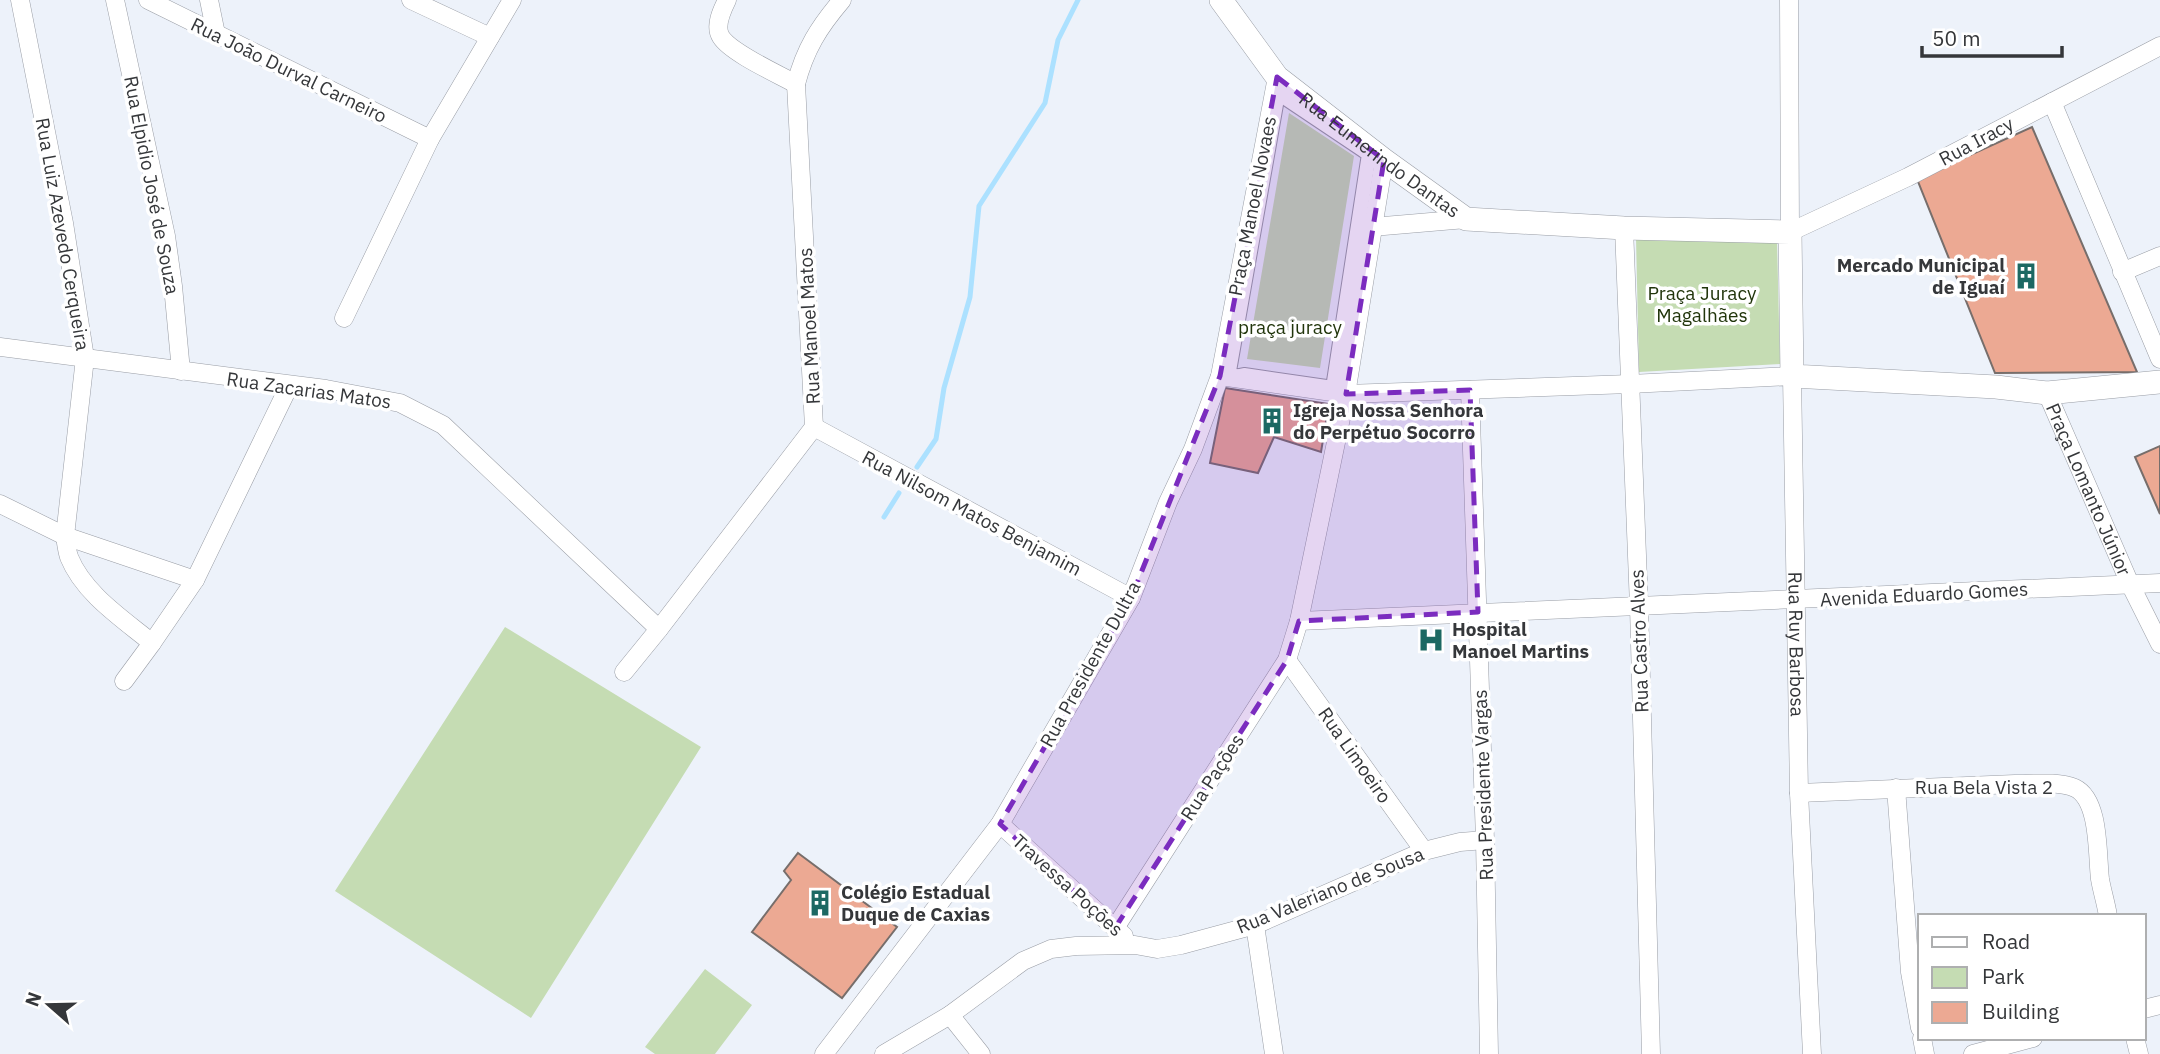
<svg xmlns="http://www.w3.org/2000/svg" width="2160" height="1054" font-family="'IBM Plex Sans',sans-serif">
<rect width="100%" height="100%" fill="#edf2fa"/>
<!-- green -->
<path fill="#c5dcb3" d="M1289,113L1354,156L1320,368L1247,359Z
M1636,238L1777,240L1780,364L1639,372Z
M505,627L701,747L531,1018L335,891Z
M705,969L752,1005L715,1054H655L645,1047Z"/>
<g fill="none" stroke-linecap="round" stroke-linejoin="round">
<!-- stream -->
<path stroke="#ace1ff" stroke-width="5" d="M917,467L936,439L944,388L970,297L979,206L1045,103L1058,40L1078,0
M884,517L899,493"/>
</g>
<!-- building -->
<path fill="#eca993" stroke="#776e6b" stroke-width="2" d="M2032,127L2137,372L1995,373L1917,179Z
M1225,388L1329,404L1321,452L1274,437L1258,473L1210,463Z
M2160,446V514L2135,457Z
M798,853L897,927L842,998L752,932L791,880L784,871Z"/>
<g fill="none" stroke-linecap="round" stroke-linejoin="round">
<!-- pedestrian casing -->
<g stroke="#999da5" stroke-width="16">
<path id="pedestrian" d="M1278,93L1369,154L1333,388L1244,375L1230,378L1229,371Z"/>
</g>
<!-- minor casing -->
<g stroke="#999da5" stroke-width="19">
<g id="minor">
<path d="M20,0L64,223L85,358L65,536C66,543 67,551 69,557C84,594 123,619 152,643"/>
<path d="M115,0L166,236L173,286L181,371"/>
<path d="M148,0L430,139"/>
<path d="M209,0L216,34"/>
<path d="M411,0L490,37"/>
<path d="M727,0C722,10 714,26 721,37C731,53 778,74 796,84"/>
<path d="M1789,0L1790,232L1908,177L2160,46"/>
<path d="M2052,102L2160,359"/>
<path d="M1372,227L1466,219"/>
<path d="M1624,228L1639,606L1651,1054"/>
<path d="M2122,272L2160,256"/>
<path d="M344,318L430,139L512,0"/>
<path d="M0,347L326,389L400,403L443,425L659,629"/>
<path id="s1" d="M1220,376L1346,394L1630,384L1792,376L1799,793L1812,1054"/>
<path d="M1470,390L1485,840L1489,1054"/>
<path id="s2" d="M2047,393L2130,584L2160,644"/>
<path d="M814,427L1131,598"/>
<path d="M0,504L65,536L195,580"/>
<path d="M1299,621L2160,583"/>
<path d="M1287,660L1424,851"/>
<path d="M624,672L659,629L814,427L796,84C805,49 819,27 842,0"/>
<path d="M124,681L152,643L195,580L289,386"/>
<path d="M1896,788L1910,972L1920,1028"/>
<path d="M1799,793L2015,784C2033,784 2058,781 2075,788C2100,800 2097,854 2100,879C2102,891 2106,903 2108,916"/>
<path d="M1000,824L1124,936"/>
<path d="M1255,925L1274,1054"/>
<path d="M1115,928L1287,660L1299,621L1346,394L1384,160"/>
<path d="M2144,1009L2160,1005"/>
<path d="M950,1015L981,1054"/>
<path d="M1922,1038L1925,1054"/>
<path d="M2135,1038L2139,1054"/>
<path d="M824,1054L1000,824L1131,598L1168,502L1193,449L1220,376L1277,77"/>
<path d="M884,1054L950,1015L1023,961L1051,949L1076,946L1135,945L1157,949L1181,945L1255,925L1424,851L1460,842L1485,840"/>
<path d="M1973,1054L2033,1038"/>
</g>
</g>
<!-- tertiary casing -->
<g stroke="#999da5" stroke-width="24">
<g id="tertiary">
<path id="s3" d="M1221,0L1277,77L1384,160L1466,219L1624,228L1790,232L1792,376L1996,387L2047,393L2160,382"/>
</g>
</g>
<!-- pedestrian -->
<use href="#pedestrian" stroke="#fff" stroke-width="14"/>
<!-- minor -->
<use href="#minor" stroke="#fff" stroke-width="18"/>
<!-- tertiary -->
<use href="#tertiary" stroke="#fff" stroke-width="23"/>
</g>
<!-- marked area -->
<path fill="#7b2cbf" fill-opacity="0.2" stroke="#7b2cbf" stroke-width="5" stroke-dasharray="14 9" stroke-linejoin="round" d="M1277,77L1384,160L1346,394L1470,390L1478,612L1299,621L1287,660L1115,928L1000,824L1131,598L1220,376Z"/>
<!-- icons -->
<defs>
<g id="building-bare" transform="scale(2.1)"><path d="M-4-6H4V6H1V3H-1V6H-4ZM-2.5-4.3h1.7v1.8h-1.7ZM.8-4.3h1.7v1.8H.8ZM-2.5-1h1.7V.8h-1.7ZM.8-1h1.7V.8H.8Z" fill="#1c6863" stroke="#fff" stroke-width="2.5" paint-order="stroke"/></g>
<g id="hospital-bare" transform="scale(2.1)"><path d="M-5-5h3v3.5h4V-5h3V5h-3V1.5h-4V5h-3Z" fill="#1c6863" stroke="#fff" stroke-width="2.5" paint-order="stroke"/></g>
</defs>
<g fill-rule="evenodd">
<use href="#building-bare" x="2026" y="276"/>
<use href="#building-bare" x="1272" y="421"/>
<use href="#hospital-bare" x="1431" y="640"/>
<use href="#building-bare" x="820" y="903"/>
</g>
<g text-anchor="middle" stroke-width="7" stroke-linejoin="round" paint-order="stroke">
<!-- street labels -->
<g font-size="19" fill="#35373a" stroke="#fff">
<text transform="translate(289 70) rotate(26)" y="7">Rua João Durval Carneiro</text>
<text transform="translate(1976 141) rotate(-28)" y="7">Rua Iracy</text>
<text dy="7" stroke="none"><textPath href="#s3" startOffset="224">Rua Eumerindo Dantas</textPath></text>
<text transform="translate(152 185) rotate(79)" y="7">Rua Elpidio José de Souza</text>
<text transform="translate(1252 206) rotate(-79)" y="7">Praça Manoel Novaes</text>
<text transform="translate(63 234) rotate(80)" y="7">Rua Luiz Azevedo Cerqueira</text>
<text transform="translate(809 326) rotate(-93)" y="7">Rua Manoel Matos</text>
<text transform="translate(309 390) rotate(8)" y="7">Rua Zacarias Matos</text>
<text dy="7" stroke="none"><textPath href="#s2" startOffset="105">Praça Lomanto Júnior</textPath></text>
<text transform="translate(972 513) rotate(28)" y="7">Rua Nilsom Matos Benjamim</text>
<text transform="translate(1924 594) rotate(-3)" y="7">Avenida Eduardo Gomes</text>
<text transform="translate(1639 641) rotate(-92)" y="7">Rua Castro Alves</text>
<text dy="7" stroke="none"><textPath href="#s1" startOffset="842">Rua Ruy Barbosa</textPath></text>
<text transform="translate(1090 664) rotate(-61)" y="7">Rua Presidente Dultra</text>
<text transform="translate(1355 755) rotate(55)" y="7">Rua Limoeiro</text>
<text transform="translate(1212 777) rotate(-57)" y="7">Rua Pações</text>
<text transform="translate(1483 785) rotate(-92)" y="7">Rua Presidente Vargas</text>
<text x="1984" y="794">Rua Bela Vista 2</text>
<text transform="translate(1068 885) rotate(42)" y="7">Travessa Poções</text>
<text transform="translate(1330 890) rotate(-22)" y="7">Rua Valeriano de Sousa</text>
</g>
<!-- poi labels -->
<g font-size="19" font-weight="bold" fill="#35373a" stroke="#fff" text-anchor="start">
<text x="2005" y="272" text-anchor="end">Mercado Municipal<tspan x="2005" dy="22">de Iguaí</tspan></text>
<text x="1293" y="417">Igreja Nossa Senhora<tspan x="1293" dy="22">do Perpétuo Socorro</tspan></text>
<text x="1452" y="636">Hospital<tspan x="1452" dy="22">Manoel Martins</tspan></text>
<text x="841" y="899">Colégio Estadual<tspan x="841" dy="22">Duque de Caxias</tspan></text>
</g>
<!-- park labels -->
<g font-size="19" fill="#21350b" stroke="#fff">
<text x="1702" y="300">Praça Juracy<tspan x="1702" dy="22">Magalhães</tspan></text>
<text x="1290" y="334">praça juracy</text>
</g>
</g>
<!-- legend -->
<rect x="1918" y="914" width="228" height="126" fill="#ffffff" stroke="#aeafb0" stroke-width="2"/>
<rect x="1932" y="937" width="35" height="10" fill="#ffffff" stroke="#aeafb0" stroke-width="2"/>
<text x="1982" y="949" font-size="21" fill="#35373a">Road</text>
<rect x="1932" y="967" width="35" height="21" fill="#c5dcb3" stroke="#aeafb0" stroke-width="2"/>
<text x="1982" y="984" font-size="21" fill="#35373a">Park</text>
<rect x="1932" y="1002" width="35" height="21" fill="#eca993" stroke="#aeafb0" stroke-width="2"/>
<text x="1982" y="1019" font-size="21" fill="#35373a">Building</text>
<!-- north arrow -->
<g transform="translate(49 1005) rotate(290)" stroke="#ffffff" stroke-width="5" paint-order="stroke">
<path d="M0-5L12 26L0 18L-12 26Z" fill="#35373a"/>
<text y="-10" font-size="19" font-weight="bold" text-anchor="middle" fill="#35373a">N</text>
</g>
<!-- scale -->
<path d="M1922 46v10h140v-10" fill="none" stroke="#35373a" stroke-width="3.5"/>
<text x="1932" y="46" font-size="21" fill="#35373a" stroke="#ffffff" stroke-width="5" paint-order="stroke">50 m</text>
</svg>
